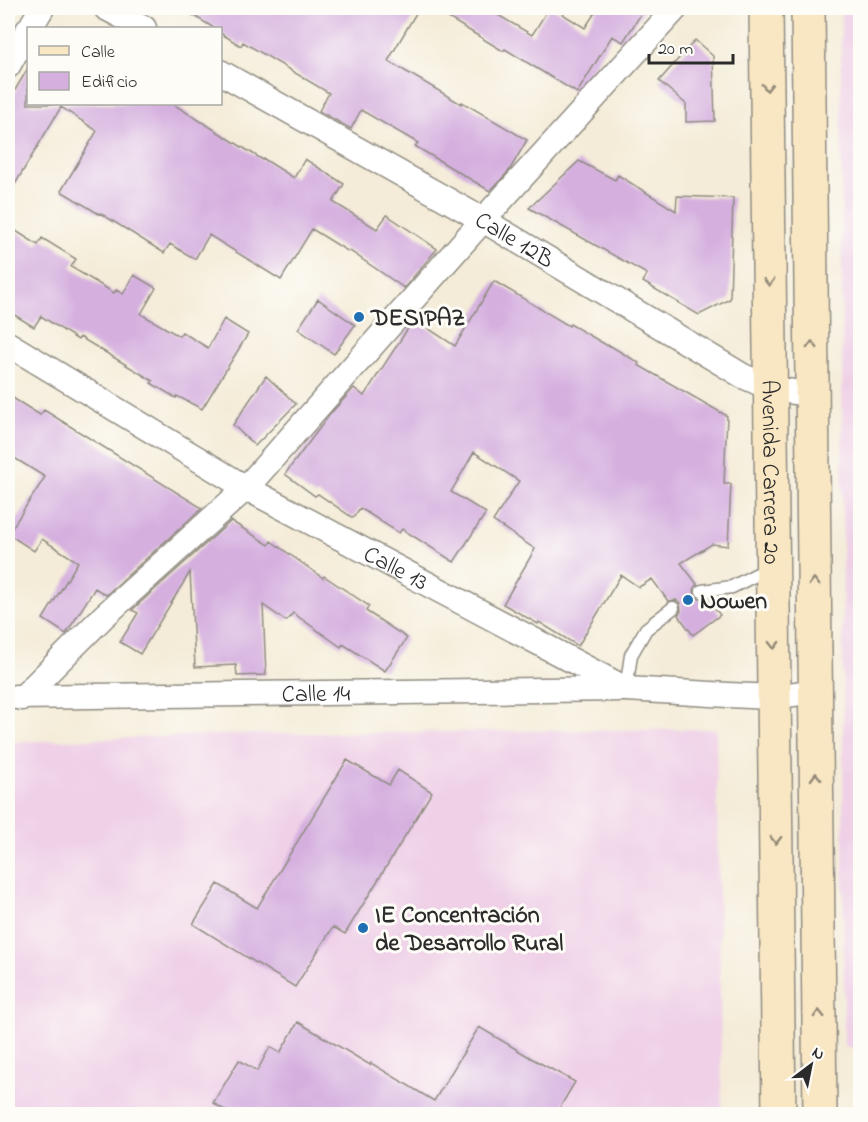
<svg xmlns="http://www.w3.org/2000/svg" width="868" height="1122" font-family="'Indie Flower',sans-serif">
<rect width="100%" height="100%" fill="#fdfcf7"/>
<filter id="ink" filterUnits="userSpaceOnUse"><feTurbulence type="fractalNoise" baseFrequency=".0167" numOctaves="2"/><feDisplacementMap in="SourceGraphic" scale="12" xChannelSelector="R" yChannelSelector="G"/><feConvolveMatrix kernelMatrix="1 2 1 2 8 2 1 2 1" color-interpolation-filters="sRGB"/></filter>
<filter id="wash" filterUnits="userSpaceOnUse"><feTurbulence type="fractalNoise" baseFrequency=".008" numOctaves="4" result="noise"/><feDisplacementMap in="SourceGraphic" scale="24" xChannelSelector="R" yChannelSelector="G"/><feGaussianBlur stdDeviation="1.35" result="paint"/><feColorMatrix in="noise" values="0 0 0 0 0 0 0 0 0 0 0 0 0 0 0 0 0 1.4 0 .05"/><feComposite in="paint" operator="in"/></filter>
<g filter="url(#wash)">
<rect width="100%" height="100%" fill="#f4ecd8"/>
<!-- built -->
<path fill="#efd0e7" d="M841,8H860V1049L844,1046Z
M716,729L722,1114H8V742L242,734Z"/>
<g id="blocks">
<!-- building -->
<path fill="#d5b0df" d="M181,8H419L388,61L461,104L462,102L527,140L509,171L490,191L415,146L418,143L361,110L351,129L319,111L329,93L243,42L241,46L220,33V28H214Z
M432,8H486L532,35L549,8H553L585,28L598,8H645L623,42L612,36L577,93L505,49L503,51Z
M695,40L713,56L715,121L686,122V104L659,81Z
M28,68V104H173L263,160L264,159L294,178L305,159L344,184L333,202L377,229L387,215L437,249L404,288L350,251L349,252L312,229L281,280L209,235L195,259L170,244L164,253L100,213L99,214L61,191L97,131L61,107L8,196V102Z
M579,161L615,180L618,175L676,211L677,196L733,198L730,299L699,315L643,282L647,274L529,208Z
M8,226L38,245L42,238L76,259L71,267L114,293L116,290L123,294L134,275L156,288L141,314L179,336L182,332L208,348L224,319L248,334L202,409L177,396L176,398L151,383L153,381L80,337L78,340L41,316L34,327L8,311Z
M494,281L569,326L570,324L608,346L609,345L639,363L638,365L727,416L724,484H731L728,546L712,544L681,563L697,584L694,588L695,596L699,599H708L720,615L693,635L678,615L681,611L680,603L676,600L668,601L652,579L639,587L621,575L578,646L539,622L538,624L503,604L535,549L493,521L519,481L474,452L451,492L486,513L454,562L402,529L399,533L360,508L353,518L318,494L315,496L285,474L331,413L354,388L364,396L414,319L455,346Z
M318,299L355,325L334,354L298,329Z
M266,376L296,404L255,446L233,425Z
M8,395L40,415L44,410L202,508L106,595L95,588L66,634L43,619L78,562L42,539L34,551L8,534L45,477L8,454Z
M231,521L269,545L271,541L323,578L324,576L369,606L366,611L407,638L385,671L343,644L341,647L293,613L286,621L263,605L266,675L237,676L236,665L195,667L190,572L140,654L120,642L138,613L132,610Z
M347,760L389,785L398,770L432,792L345,934L333,927L295,987L193,924L218,884L257,908Z
M298,1022L370,1065L371,1063L434,1101L479,1027L531,1058L575,1082L556,1114H231L213,1103L239,1060L257,1071L270,1047L280,1053Z"/>
</g>
</g>
<g filter="url(#ink)">
<use href="#blocks" fill-opacity="0" stroke="#908c82" stroke-width="1.5"/>
<g fill="none" stroke-linecap="round" stroke-linejoin="round">
<!-- service casing -->
<g stroke="#908c82" stroke-width="15">
<path id="service" d="M702,591L732,587L769,568
M626,689L631,655L646,629L673,608"/>
</g>
<!-- minor casing -->
<g stroke="#908c82" stroke-width="27">
<g id="minor">
<path d="M106,8L144,28"/>
<path d="M30,28L42,8"/>
<path d="M8,66L28,30"/>
<path id="s1" d="M220,72L483,220L743,376L770,388L812,395"/>
<path id="s2" d="M8,344L246,488L626,689L728,695L774,697L815,691"/>
<path id="s3" d="M16,697L623,689"/>
<path d="M22,698L104,616L246,488L483,220L676,8"/>
</g>
</g>
<!-- secondary casing -->
<g stroke="#908c82" stroke-width="36">
<g id="secondary">
<path id="s4" d="M766,8L779,1114"/>
<path d="M808,8L820,1114"/>
</g>
</g>
<!-- service -->
<use href="#service" stroke="#fff" stroke-width="12"/>
<!-- minor -->
<use href="#minor" stroke="#fff" stroke-width="24"/>
<!-- secondary -->
<use href="#secondary" stroke="#f9e7c3" stroke-width="33"/>
</g>
<!-- one-way arrows -->
<defs><path id="oneway-chevron" d="M-2-3.5L2.5 0L-2 3.5" fill="none" stroke-width="1.6" stroke-linecap="round" stroke-linejoin="round" transform="scale(1.5)"/></defs>
<g stroke="#928977">
<use href="#oneway-chevron" transform="translate(767 87) rotate(89)"/>
<use href="#oneway-chevron" transform="translate(769 282) rotate(89)"/>
<use href="#oneway-chevron" transform="translate(812 345) rotate(-91)"/>
<use href="#oneway-chevron" transform="translate(814 582) rotate(-91)"/>
<use href="#oneway-chevron" transform="translate(774 645) rotate(89)"/>
<use href="#oneway-chevron" transform="translate(816 777) rotate(-91)"/>
<use href="#oneway-chevron" transform="translate(776 840) rotate(89)"/>
<use href="#oneway-chevron" transform="translate(819 1014) rotate(-91)"/>
</g>
</g>
<!-- markers -->
<g fill="#1f6fb2" stroke="#fdfcf7" stroke-width="2">
<circle cx="359" cy="317" r="6"/>
<circle cx="688" cy="600" r="6"/>
<circle cx="363" cy="928" r="6"/>
</g>
<g text-anchor="middle" stroke-width="6" stroke-linejoin="round" paint-order="stroke">
<!-- street labels -->
<g font-size="24" fill="#2b2b2b" stroke="#fdfcf7">
<text dy="8" stroke="none"><textPath href="#s1" startOffset="339">Calle 12B</textPath></text>
<text dy="8" stroke="none"><textPath href="#s4" startOffset="464">Avenida Carrera 20</textPath></text>
<text dy="8" stroke="none"><textPath href="#s2" startOffset="448">Calle 13</textPath></text>
<text dy="8" stroke="none"><textPath href="#s3" startOffset="300">Calle 14</textPath></text>
</g>
<!-- poi labels -->
<g font-size="24" font-weight="bold" fill="#2b2b2b" stroke="#fdfcf7" text-anchor="start">
<text x="371" y="325">DESIPAZ</text>
<text x="700" y="608">Nowen</text>
<text x="375" y="922">IE Concentración<tspan x="375" dy="28">de Desarrollo Rural</tspan></text>
</g>
</g>
<!-- margin -->
<rect width="868" height="1122" fill="none" stroke="#fdfcf7" stroke-width="30"/>
<!-- legend -->
<rect x="27" y="27" width="195" height="78" fill="#fdfcf7" stroke="#a9a8a5" stroke-width="1.5"/>
<rect x="39" y="46" width="30" height="9" fill="#f9e7c3" stroke="#a9a8a5" stroke-width="1.5"/>
<text x="81" y="57" font-size="18" fill="#2b2b2b">Calle</text>
<rect x="39" y="72" width="30" height="18" fill="#d5b0df" stroke="#a9a8a5" stroke-width="1.5"/>
<text x="81" y="87" font-size="18" fill="#2b2b2b">Edificio</text>
<!-- north arrow -->
<g transform="translate(811 1065) rotate(32)" stroke="#fdfcf7" stroke-width="4.5" paint-order="stroke">
<path d="M0-4.5L10 22L0 15L-10 22Z" fill="#2b2b2b"/>
<text y="-9" font-size="16" font-weight="bold" text-anchor="middle" fill="#2b2b2b">N</text>
</g>
<!-- scale -->
<path d="M649 54v9h84v-9" fill="none" stroke="#2b2b2b" stroke-width="3"/>
<text x="658" y="54" font-size="18" fill="#2b2b2b" stroke="#fdfcf7" stroke-width="4.5" paint-order="stroke">20 m</text>
</svg>
